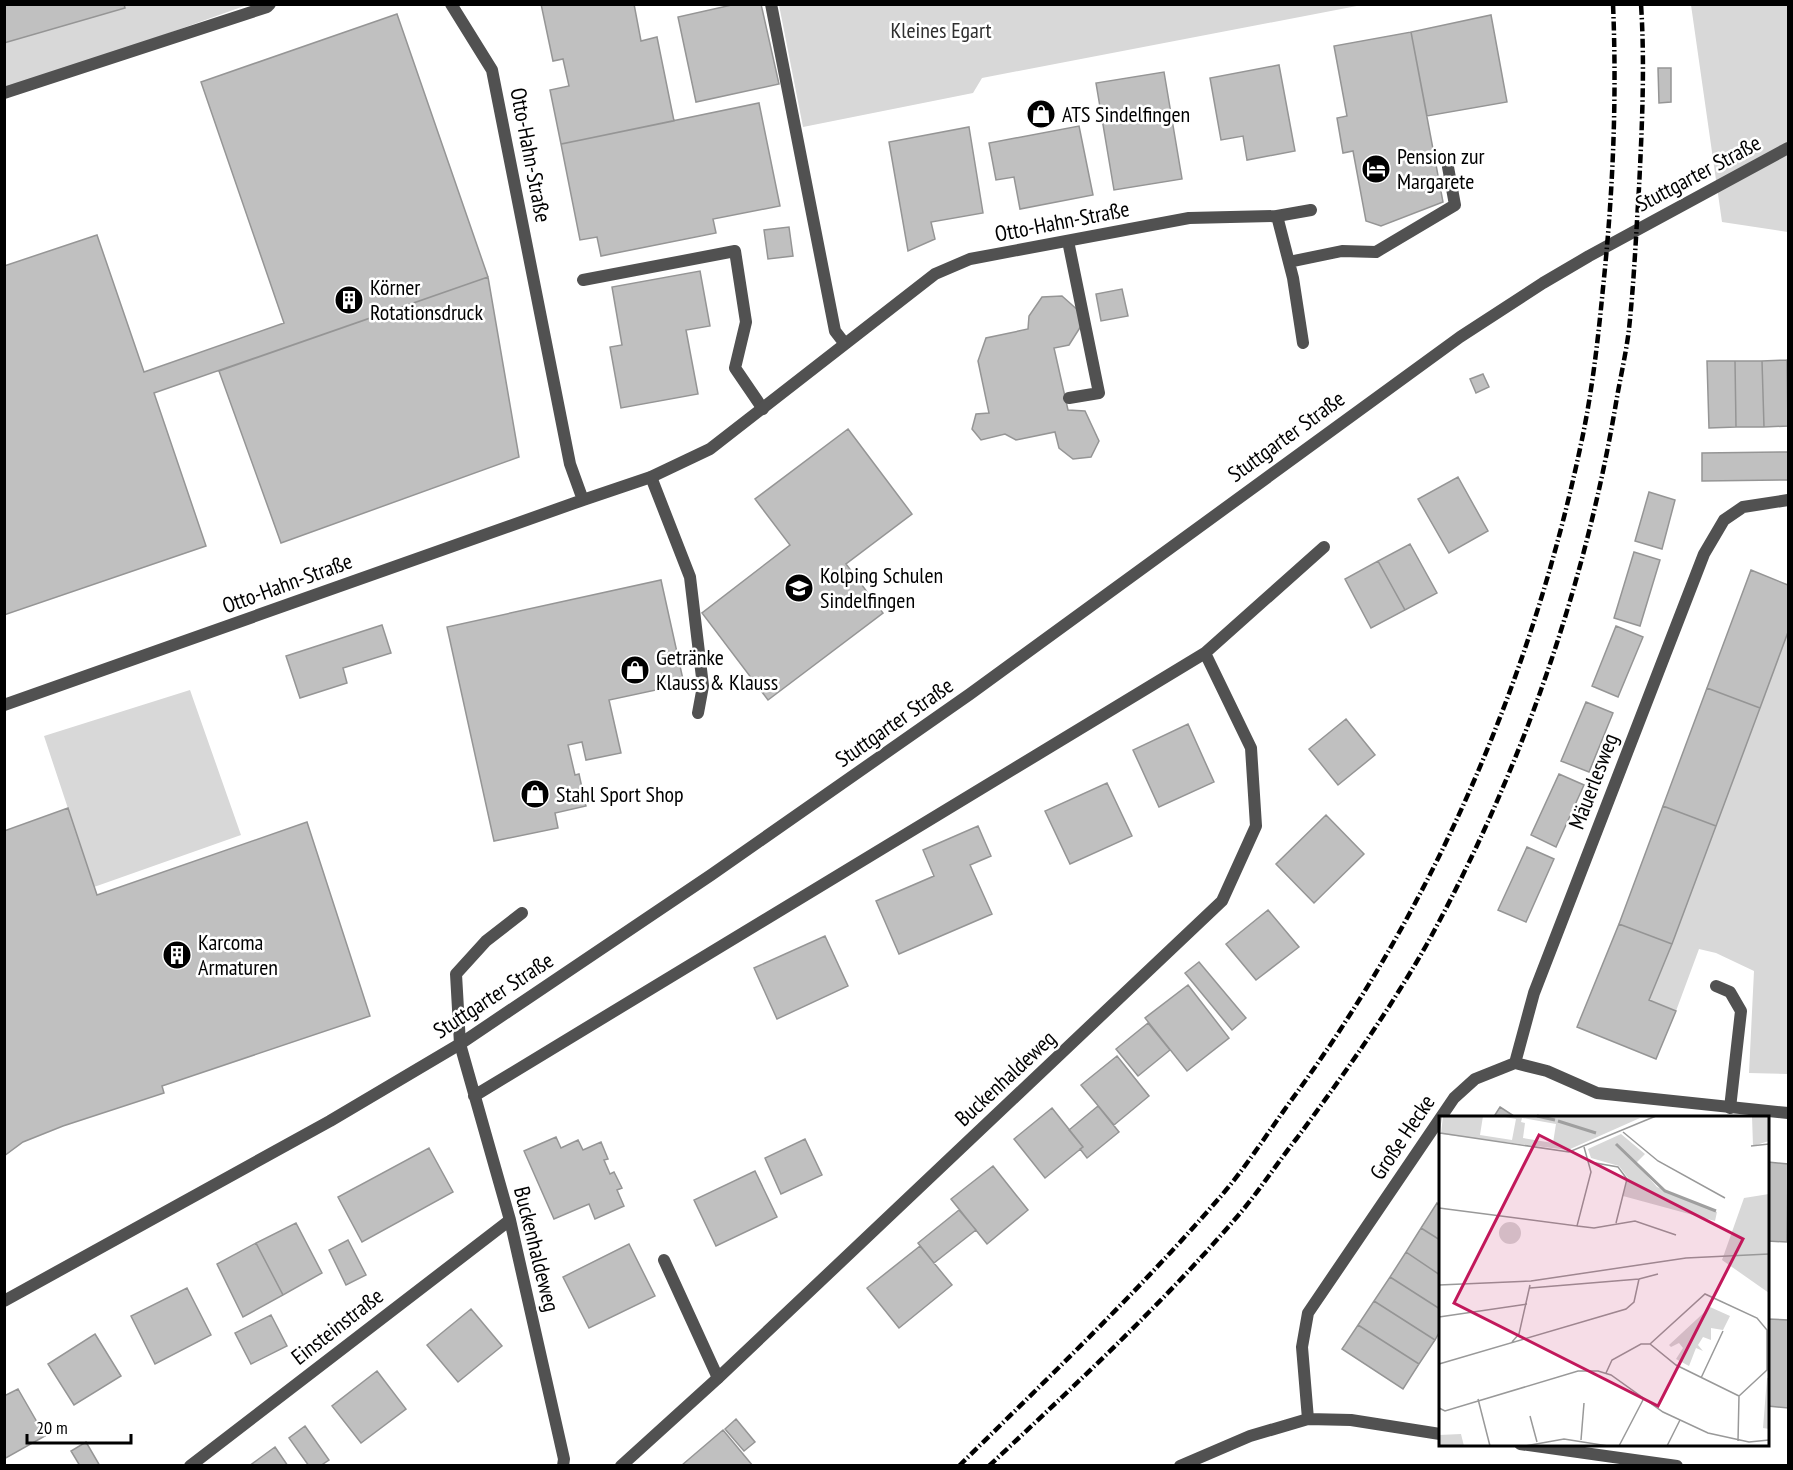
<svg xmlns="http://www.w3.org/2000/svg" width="1793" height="1470" font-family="'PT Sans Narrow',sans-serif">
<rect width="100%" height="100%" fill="#fff"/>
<!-- green -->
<path fill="#d8d8d8" d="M124,5H247L5,92V43Z
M779,5V4L1362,5L982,78L973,93L803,127Z
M1691,5H1788V232L1722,222Z
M1788,631V1074L1749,1073L1754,971L1716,953L1699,949L1676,1011L1649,1000Z
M190,690L241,835L94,887L44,736Z"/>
<!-- building -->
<path fill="#c0c0c0" stroke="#959595" stroke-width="1.5" d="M4,4H124L125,8L4,43Z
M541,4H634L641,41L657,37L674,121L561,144L550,90L569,86L563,59L553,61Z
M736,4H761L779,84L696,102L678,17Z
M397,14L488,277L154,393L206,546L4,615V266L97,235L144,372L284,323L201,82Z
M1491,15L1507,102L1427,116L1411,32Z
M1411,32L1443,202L1381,226L1366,221L1353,151L1343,153L1337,118L1347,116L1334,46Z
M1279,65L1295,151L1247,160L1243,136L1221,140L1210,78Z
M1658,68H1671V102L1659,103Z
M1164,72L1182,179L1114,190L1096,83Z
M759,103L780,206L713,219L716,233L601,256L597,237L580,240L561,144Z
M1079,126L1093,195L1020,209L1014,177L996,180L989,143Z
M969,127L983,213L931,222L935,239L908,251L889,142Z
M789,227L793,256L768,259L764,230Z
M700,271L710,326L686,330L698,394L621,408L610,347L622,345L612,287Z
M488,277L519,457L281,543L219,371Z
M1122,289L1128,316L1101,321L1096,294Z
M1062,296L1080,312L1081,326L1069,345L1054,348L1068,410L1085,411L1099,441L1091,457L1073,459L1059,448L1055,432L1016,440L1005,434L981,440L972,429L976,414L989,413L978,361L986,338L1028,329L1029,316L1042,297Z
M1787,360L1788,426L1764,427L1762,361Z
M1787,360H1788V422Z
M1707,361H1735L1736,427L1709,428Z
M1735,361H1762L1764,427H1736Z
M1483,374L1489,387L1476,393L1470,379Z
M848,429L912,514L846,564L883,613L768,700L702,613L790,545L755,499Z
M1788,452V480L1702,481V453Z
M1458,477L1488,531L1449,553L1418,499Z
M1649,492L1675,500L1662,549L1635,541Z
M1410,544L1437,593L1405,610L1378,561Z
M1634,552L1660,560L1640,626L1614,618Z
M1378,561L1405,610L1371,628L1345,579Z
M1751,570L1788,585V632L1760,708L1707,688Z
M661,580L684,684L609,700L621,753L586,760L582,742L568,745L575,775L579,774L586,806L555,813L558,828L494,841L447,627Z
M382,625L391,653L343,668L347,683L300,698L286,656Z
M1616,626L1643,637L1618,697L1592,686Z
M1707,688L1760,708L1716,826L1663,806Z
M1586,702L1613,713L1589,772L1561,761Z
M1346,719L1375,755L1338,785L1309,749Z
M1188,724L1214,782L1159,807L1133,750Z
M1559,774L1584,785L1556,847L1531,835Z
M1107,783L1132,836L1070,864L1045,811Z
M1663,806L1716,826L1672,944L1619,924Z
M68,808L97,895L307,822L370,1016L162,1086L164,1093L63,1126L23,1142L4,1156V831Z
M1326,815L1364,854L1314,903L1276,864Z
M978,826L991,856L970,865L992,914L899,954L876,901L934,876L923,850Z
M1527,847L1554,859L1526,922L1498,910Z
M1268,910L1299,947L1256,980L1226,944Z
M1619,924L1672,944L1649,1000L1676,1011L1656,1059L1577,1027Z
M825,936L848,986L777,1019L754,968Z
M1199,962L1246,1018L1232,1030L1185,973Z
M1188,985L1229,1038L1187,1071L1145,1018Z
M1148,1023L1170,1050L1138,1076L1116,1049Z
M1117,1056L1149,1096L1114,1125L1081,1085Z
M1098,1106L1119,1132L1087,1158L1080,1149L1083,1147L1069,1130Z
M1500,1107L1517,1118H1493Z
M1052,1108L1083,1147L1045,1178L1014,1139Z
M556,1137L561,1148L578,1140L583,1150L601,1142L608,1159L604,1160L610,1174L614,1172L622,1188L617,1190L624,1206L595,1219L589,1204L554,1219L524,1151Z
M805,1139L822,1175L781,1194L765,1158Z
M429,1148L453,1192L362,1242L338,1197Z
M1768,1162L1788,1164L1787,1242L1768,1241Z
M993,1166L1028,1210L987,1244L951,1199Z
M755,1171L777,1217L716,1246L694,1200Z
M1437,1203L1440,1206V1240L1421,1228Z
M959,1210L976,1230L934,1263L918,1243Z
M296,1223L322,1273L283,1295L256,1243Z
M1421,1228L1440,1240V1275L1406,1252Z
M348,1240L366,1275L346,1285L329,1250Z
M256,1243L283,1295L243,1317L217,1264Z
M629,1244L655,1296L589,1328L563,1277Z
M920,1246L952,1285L899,1328L867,1288Z
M1406,1252L1440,1275V1309L1390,1277Z
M1390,1277L1440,1309V1331L1435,1340L1374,1301Z
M187,1288L211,1335L155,1364L131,1316Z
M1374,1301L1435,1340L1419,1364L1358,1325Z
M471,1309L502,1346L458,1382L427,1345Z
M271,1315L287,1346L251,1364L235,1333Z
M1768,1319L1788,1320V1408L1768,1406Z
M1358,1325L1419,1364L1403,1389L1342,1349Z
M95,1334L121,1376L74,1405L48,1364Z
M377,1371L406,1409L361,1443L332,1406Z
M18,1389L45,1436L4,1459V1396Z
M736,1419L755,1442L744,1451L725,1429Z
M305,1426L329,1460L320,1466H309L289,1438Z
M723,1430L753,1466H682V1465Z
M86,1442L100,1466H80L71,1451Z
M275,1447L288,1466H249Z"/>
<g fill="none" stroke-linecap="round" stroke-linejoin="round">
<!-- service -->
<path stroke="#515151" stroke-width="12" d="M1277,216L1293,278L1303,343
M1068,241L1099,393L1069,398
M1289,262L1342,251L1376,252L1455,205L1448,167
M583,280L735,251L746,322L735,368L763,409
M651,477L690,577L703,686L698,713
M1716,986L1730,992L1741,1011L1730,1108
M460,1044L456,974L486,941L522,913
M664,1260L718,1378"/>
<!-- minor -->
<path stroke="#515151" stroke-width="12" d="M771,4L835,331L845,344
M4,93L267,7L270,4
M583,500L651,477L710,449L935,274L970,259L1189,218L1277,216L1311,210
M4,705L583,500L570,464L492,70L451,4
M460,1044L510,1220L564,1459L563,1466
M1515,1063L1534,993L1704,554L1724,520L1743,507L1788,500
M474,1096L1205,653L1324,547
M1308,1419L1302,1347L1308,1313L1454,1098L1475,1079L1515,1063L1547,1071L1597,1093L1788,1113
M1520,1444L1677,1466
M190,1466L510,1220
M621,1466L718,1378L1222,901L1256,826L1251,748L1205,653
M1180,1466L1250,1436L1308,1419L1351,1420L1440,1434"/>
<!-- tertiary -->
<path stroke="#515151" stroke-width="12" d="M4,1301L330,1121L460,1044L711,875L970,694L1460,337L1543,283L1589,256L1788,148"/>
<!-- rail -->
<path stroke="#000" stroke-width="4.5" stroke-dasharray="9 3 1.5 3" stroke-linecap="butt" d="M959,1466C1048,1378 1139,1291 1221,1196C1246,1167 1267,1134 1290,1102C1433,908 1531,681 1581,444C1592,393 1598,340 1603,288C1613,193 1617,99 1613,4
M989,1466C1076,1384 1165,1302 1242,1211C1261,1188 1278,1162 1297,1138C1343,1076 1389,1011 1427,944C1519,776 1584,592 1616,403C1620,379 1626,354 1629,329C1634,282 1636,235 1639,188C1642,127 1645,66 1641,4"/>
</g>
<!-- icons -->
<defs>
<g id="shop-disc" transform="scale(1.5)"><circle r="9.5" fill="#000" stroke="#fff"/><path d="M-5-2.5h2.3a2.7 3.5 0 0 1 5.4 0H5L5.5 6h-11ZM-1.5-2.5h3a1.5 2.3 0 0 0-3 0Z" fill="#fff"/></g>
<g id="hotel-disc" transform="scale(1.5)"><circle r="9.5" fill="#000" stroke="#fff"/><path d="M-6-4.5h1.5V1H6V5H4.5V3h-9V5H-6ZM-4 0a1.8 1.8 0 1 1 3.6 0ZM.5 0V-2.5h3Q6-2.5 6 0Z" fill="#fff"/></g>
<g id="building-disc" transform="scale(1.5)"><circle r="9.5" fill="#000" stroke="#fff"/><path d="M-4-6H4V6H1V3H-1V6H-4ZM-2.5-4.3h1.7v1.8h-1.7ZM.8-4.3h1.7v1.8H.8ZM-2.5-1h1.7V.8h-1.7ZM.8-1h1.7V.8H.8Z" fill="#fff"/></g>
<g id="school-disc" transform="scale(1.5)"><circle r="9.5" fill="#000" stroke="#fff"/><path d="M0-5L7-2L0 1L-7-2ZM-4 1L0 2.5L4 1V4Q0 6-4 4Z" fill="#fff"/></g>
</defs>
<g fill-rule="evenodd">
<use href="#shop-disc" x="1041" y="114"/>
<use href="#hotel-disc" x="1376" y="169"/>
<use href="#building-disc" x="349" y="300"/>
<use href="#school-disc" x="799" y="588"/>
<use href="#shop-disc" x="635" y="670"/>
<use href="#shop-disc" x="535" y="794"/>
<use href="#building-disc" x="177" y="955"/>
</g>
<g text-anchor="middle" stroke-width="5" stroke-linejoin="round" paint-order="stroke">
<!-- park labels -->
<g font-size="22" fill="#2f2f2f" stroke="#fff">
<text x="941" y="38">Kleines Egart</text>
</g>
<!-- poi labels -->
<g font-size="22" fill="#000" stroke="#fff" text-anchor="start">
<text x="1062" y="122">ATS Sindelfingen</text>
<text x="1397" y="164">Pension zur<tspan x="1397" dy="25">Margarete</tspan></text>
<text x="370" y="295">Körner<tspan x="370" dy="25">Rotationsdruck</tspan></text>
<text x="820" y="583">Kolping Schulen<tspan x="820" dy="25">Sindelfingen</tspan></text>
<text x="656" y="665">Getränke<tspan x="656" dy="25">Klauss &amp; Klauss</tspan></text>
<text x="556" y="802">Stahl Sport Shop</text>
<text x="198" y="950">Karcoma<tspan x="198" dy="25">Armaturen</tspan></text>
</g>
<!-- street labels -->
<g font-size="22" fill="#000" stroke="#fff">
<text transform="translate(531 155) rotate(79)" y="8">Otto-Hahn-Straße</text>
<text transform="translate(1698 173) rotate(-28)" y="8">Stuttgarter Straße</text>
<text transform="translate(1062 221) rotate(-11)" y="8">Otto-Hahn-Straße</text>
<text transform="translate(1286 436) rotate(-36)" y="8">Stuttgarter Straße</text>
<text transform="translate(287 583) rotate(-20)" y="8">Otto-Hahn-Straße</text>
<text transform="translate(894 722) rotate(-35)" y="8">Stuttgarter Straße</text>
<text transform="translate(1593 781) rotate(-69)" y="8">Mäuerlesweg</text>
<text transform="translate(493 995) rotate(-33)" y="8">Stuttgarter Straße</text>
<text transform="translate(1005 1078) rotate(-43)" y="8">Buckenhaldeweg</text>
<text transform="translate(1402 1137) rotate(-56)" y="8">Große Hecke</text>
<text transform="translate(537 1249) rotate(76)" y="8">Buckenhaldeweg</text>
<text transform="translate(337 1326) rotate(-38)" y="8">Einsteinstraße</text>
</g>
</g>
<!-- overview -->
<g transform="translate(1439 1116)">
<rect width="330" height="330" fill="#fff"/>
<path d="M4,0H44L41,19L73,24L77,3L60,0L201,2L129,34L2,18ZM83,2L117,8L114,27L84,22L86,7L82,6ZM313,0H330V25L314,30ZM182,18L206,38L197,47L218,71L278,96L276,105L184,80L189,62L180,50L152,42L149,33ZM330,78V177L283,144L305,82ZM60 117a11 11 0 1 1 22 0a11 11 0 1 1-22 0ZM271,191L291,200L284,214L272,212V224L264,221L259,229L264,235L257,232L250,250L237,243L244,232L240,227L232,231L230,229ZM328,262H330V313L324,312ZM22,318L25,330H0V319Z" fill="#d8d8d8" fill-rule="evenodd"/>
<path fill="none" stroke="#9f9f9f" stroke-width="3" d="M98,0L116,4M119,5L157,17M177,28L226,75L277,95"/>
<path fill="none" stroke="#999" stroke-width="1.5" d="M184,16L219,45L286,82M1,17L130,36L217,0M0,21L2,0M312,30L330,28M151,46L179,51L188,63L177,107M0,92L138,110L152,56L145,31M138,110L155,112L196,105L237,119M0,169L92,165L247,142L330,138M91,172L200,163L219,158M0,201L88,188M73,226L80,218L91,169M211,228L266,178L318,202L328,214V254L300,280M0,248L187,193L195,186L200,163M167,257L173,244L202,228H211L237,249L300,280M262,262L284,215M39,283L51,330M0,292L6,295L139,255H159L172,259L224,296L269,317L310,326L330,324M91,300L98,326M142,324L145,287M299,325L300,280M86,330L125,323L169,330M180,330L205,282M228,330L241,304"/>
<path fill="#c2185b" fill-opacity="0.15" stroke="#c2185b" stroke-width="3" d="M100,19L304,123L219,290L15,187Z"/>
<rect width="330" height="330" fill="none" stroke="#000" stroke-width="3"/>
</g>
<!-- border -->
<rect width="1793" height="1470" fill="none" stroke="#000000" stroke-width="12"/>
<!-- scale -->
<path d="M27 1434v9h104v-9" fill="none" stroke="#000000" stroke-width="3"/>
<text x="36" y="1434" font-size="18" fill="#000000" stroke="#ffffff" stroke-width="4.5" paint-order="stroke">20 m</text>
</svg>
